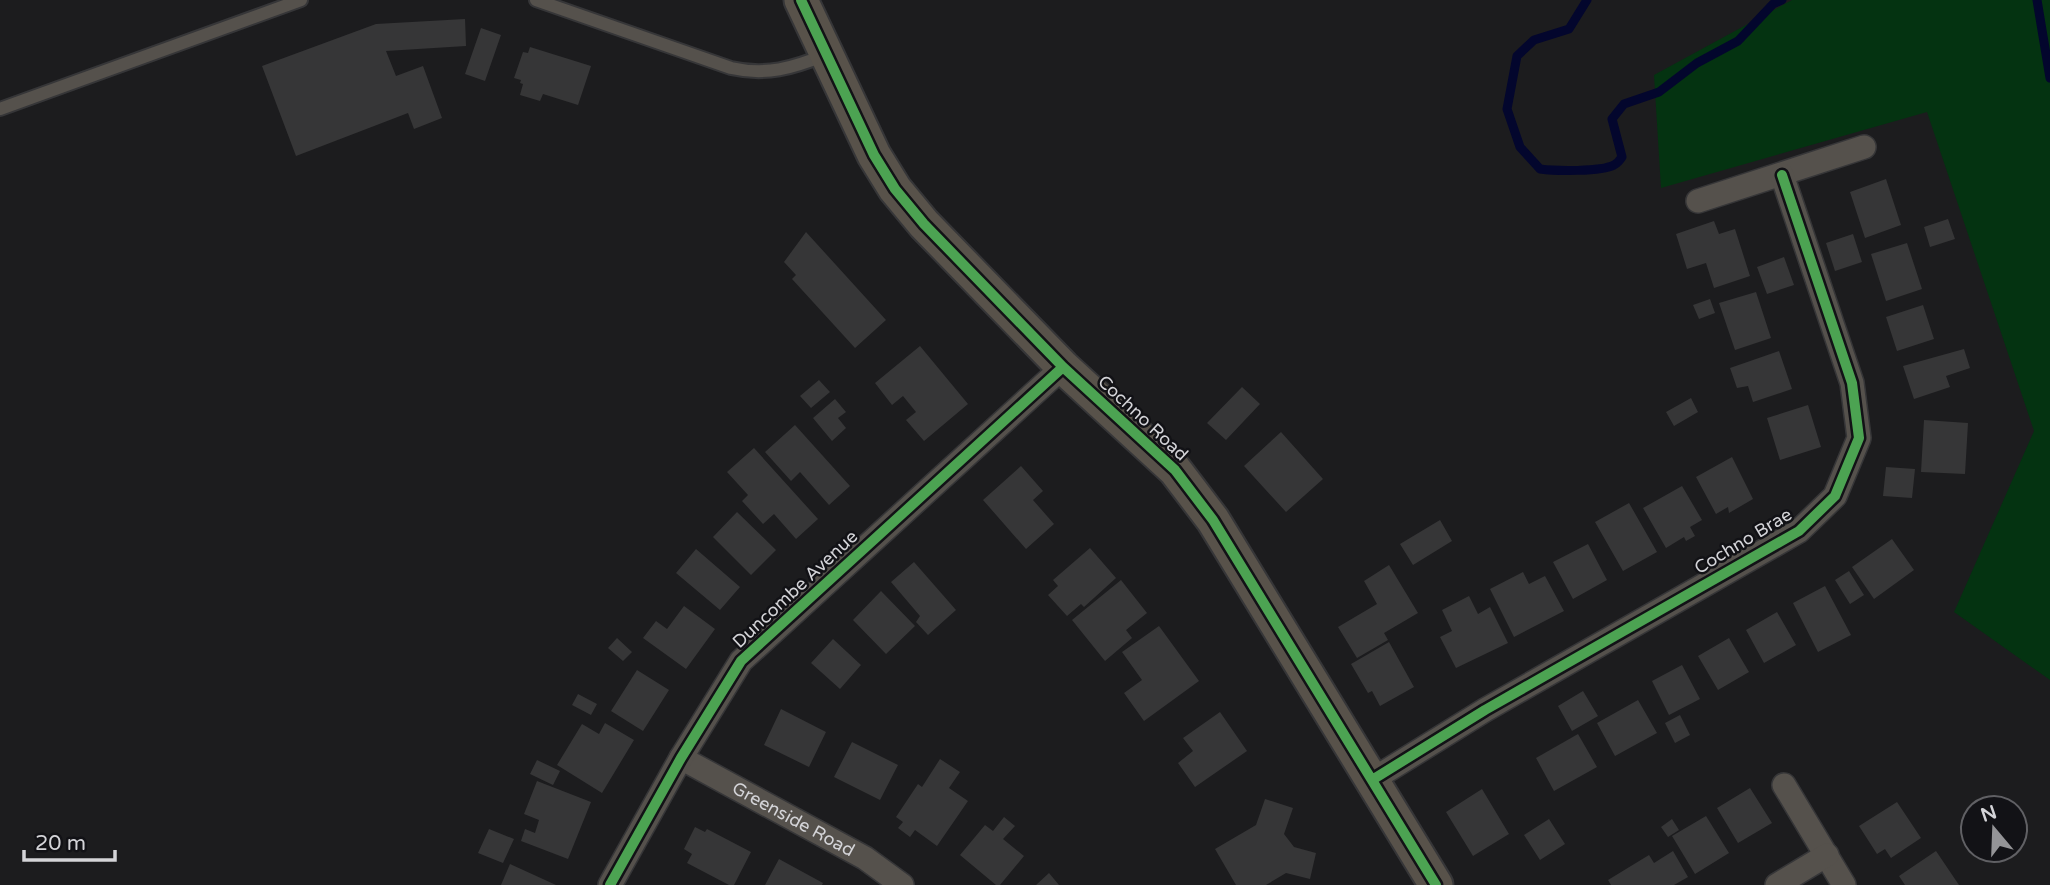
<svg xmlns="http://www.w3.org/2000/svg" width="2050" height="885" font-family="'Varela Round',sans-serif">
<rect width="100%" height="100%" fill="#1c1c1e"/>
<!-- green -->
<path fill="#043311" d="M1792,0H2050V680L1954,612L2034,431L1927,112L1661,188L1654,75Z"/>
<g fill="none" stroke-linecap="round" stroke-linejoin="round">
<!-- stream -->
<path stroke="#03062d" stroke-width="9" d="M1587,0L1569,29L1534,40L1517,56L1507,109L1520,147L1540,169C1555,171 1601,172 1614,165C1618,163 1620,160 1622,157L1612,119L1624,104L1659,92L1697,63L1738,41L1773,4L1782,0
M2037,0L2050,78"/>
</g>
<!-- building -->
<path fill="#363637" d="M465,19L466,46L386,51L396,76L423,66L442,118L414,129L408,113L296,156L262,66L376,24Z
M481,28L501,35L485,81L465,74Z
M530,47L591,66L578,105L543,94L540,101L520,95L523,84L520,83L521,80L514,78L523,52L528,53Z
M1886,179L1901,225L1865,238L1850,192Z
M1948,219L1955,239L1930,247L1924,227Z
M1714,221L1719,234L1735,229L1750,276L1714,288L1706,263L1687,269L1676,234Z
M806,232L886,320L855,348L792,279L796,275L784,262Z
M1853,234L1862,262L1835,271L1826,243Z
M1907,243L1922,289L1886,301L1871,254Z
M1784,257L1794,285L1767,294L1757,267Z
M1756,292L1771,338L1735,350L1719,303Z
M1710,299L1715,313L1699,319L1693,305Z
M1923,305L1934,339L1897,351L1886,317Z
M920,346L968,404L924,441L906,420L916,412L903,396L892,405L875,383Z
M1964,349L1970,368L1946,376L1950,387L1914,399L1903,366Z
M1779,351L1792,389L1753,402L1748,386L1737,388L1730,368Z
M819,380L830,392L811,408L800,396Z
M1242,387L1260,404L1226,440L1207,423Z
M1691,398L1698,412L1674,426L1666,412Z
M835,399L846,412L838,418L846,428L832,441L813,418Z
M1808,405L1821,447L1780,460L1767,418Z
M1924,420L1968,423L1965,474L1921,472Z
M795,425L850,486L829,505L800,472L791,481L765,452Z
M1281,432L1323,479L1286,512L1244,466Z
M754,448L818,519L796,539L774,514L763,524L742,501L748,495L727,472Z
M1732,457L1753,499L1729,513L1728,507L1716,514L1696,477Z
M1021,466L1043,491L1033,500L1054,524L1026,549L983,500Z
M1886,467L1915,469L1912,498L1883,496Z
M1682,486L1702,520L1690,527L1695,536L1686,541L1684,537L1666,548L1643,508Z
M1629,503L1657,552L1623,571L1595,522Z
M737,512L776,550L751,575L713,537Z
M1440,520L1452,541L1413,565L1400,544Z
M1892,539L1914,570L1874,599L1852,567Z
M1588,544L1607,580L1573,599L1553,562Z
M1090,548L1116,578L1084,607L1081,604L1067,616L1048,595L1058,586L1053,580Z
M696,549L740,587L720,610L676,573Z
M914,562L956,610L928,635L916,622L920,616L891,582Z
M1389,565L1418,613L1384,633L1388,640L1357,658L1338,627L1377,604L1364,581Z
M1849,571L1864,595L1850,604L1835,580Z
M1523,572L1529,584L1545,576L1564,611L1514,637L1490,589Z
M1121,580L1147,613L1126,630L1132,638L1105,661L1072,620Z
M1825,586L1851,635L1818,652L1793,603Z
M881,591L915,626L886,654L853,620Z
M1469,596L1478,614L1490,607L1508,643L1456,668L1440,637L1452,631L1442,610Z
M684,606L715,629L686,669L643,638L656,621L667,629Z
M1777,612L1796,645L1764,663L1746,630Z
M1159,626L1199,681L1144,721L1124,693L1142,680L1122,652Z
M617,638L632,652L623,661L608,648Z
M1729,638L1749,672L1718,690L1698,656Z
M833,639L861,665L840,689L811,663Z
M1389,642L1414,687L1380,706L1372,691L1368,693L1351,664Z
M1682,665L1700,699L1669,715L1652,681Z
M637,670L669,690L643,731L611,711Z
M1583,691L1598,716L1572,731L1558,706Z
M578,694L597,704L591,715L572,705Z
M1638,700L1657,733L1615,756L1597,723Z
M781,709L826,732L809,767L764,745Z
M1220,712L1247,751L1195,787L1178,763L1193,751L1183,738Z
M1680,715L1690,735L1675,743L1665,723Z
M605,723L634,740L602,793L557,765L582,724L599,734Z
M1578,734L1597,767L1554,791L1536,758Z
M852,742L898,765L880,800L834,777Z
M940,759L960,772L949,788L968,801L937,846L915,830L910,837L898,828L903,822L896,817L918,784L922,787Z
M537,760L560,771L553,785L530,774Z
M537,781L591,802L568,859L521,841L525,829L535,833L539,820L524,814Z
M1750,788L1772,823L1738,843L1717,808Z
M1482,789L1509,834L1473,856L1446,812Z
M1265,799L1293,808L1284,834L1294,847L1316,853L1310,879L1286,873L1266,885H1236L1215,849L1256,825Z
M1897,802L1921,838L1891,858L1885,849L1877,854L1859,826Z
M1706,816L1729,853L1695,874L1672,836Z
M1004,817L1015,826L1003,839L1024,856L1000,885H996L960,855L985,825L993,831Z
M1549,819L1565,844L1540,860L1524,835Z
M1672,819L1679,830L1668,837L1661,827Z
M695,827L705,832L707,829L751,852L734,885H729L687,863L692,854L684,849Z
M489,829L514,839L503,863L478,853Z
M1673,851L1688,877L1674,885H1611L1608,880L1649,855L1654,863Z
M1936,851L1959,885H1905L1899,876Z
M779,859L823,883L822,885H765Z
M510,864L556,885H501Z
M1049,873L1059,885H1036Z"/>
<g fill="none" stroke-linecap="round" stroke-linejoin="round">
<!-- lane casing -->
<g stroke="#363638" stroke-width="16">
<path id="lane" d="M536,0L731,68C766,76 793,68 825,55
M0,109L301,0"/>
</g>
<!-- street casing -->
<g stroke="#363638" stroke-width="26">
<g id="street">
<path d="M1698,201L1864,147"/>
<path id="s1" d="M681,758L865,858L902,885"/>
<path d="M1372,780L1485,710L1799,531L1835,496L1859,438L1852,383L1782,175"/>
<path d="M1784,785L1844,885"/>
<path d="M610,885L681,758L741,661L1063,367"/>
<path d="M1777,885L1827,855"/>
</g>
</g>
<!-- secondary casing -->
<g stroke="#363638" stroke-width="37">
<path id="secondary" d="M801,0L874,155L895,189L924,224L1063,367L1175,470L1213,520L1436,885"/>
</g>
<!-- lane -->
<use href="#lane" stroke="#55514c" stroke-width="12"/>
<!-- street -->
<use href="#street" stroke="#55514c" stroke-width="23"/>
<!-- secondary -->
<use href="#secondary" stroke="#58524a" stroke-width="33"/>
<!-- cycleway casing -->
<g stroke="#121216" stroke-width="15">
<path id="cycleway" d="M801,0L874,155L895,189L924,224L1063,367L1175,470L1213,520L1436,885
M1372,780L1485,710L1799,531L1835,496L1859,438L1852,383L1782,175
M610,885L681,758L741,661L1063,367"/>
</g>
<!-- cycleway -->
<use href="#cycleway" stroke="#4ca352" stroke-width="10"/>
</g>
<g text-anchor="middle" stroke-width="5" stroke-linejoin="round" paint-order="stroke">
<!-- street labels -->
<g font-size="18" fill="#d4d4d8" stroke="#121216">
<text transform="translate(1143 418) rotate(43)" y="6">Cochno Road</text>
<text transform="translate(1743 541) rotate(-31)" y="6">Cochno Brae</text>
<text transform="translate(795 589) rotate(-43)" y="6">Duncombe Avenue</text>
<text dy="6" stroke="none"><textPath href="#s1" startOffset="128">Greenside Road</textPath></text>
</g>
</g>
<!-- north arrow -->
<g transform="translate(1994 829) rotate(341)"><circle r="33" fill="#121216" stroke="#606064" stroke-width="2"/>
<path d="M0-5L12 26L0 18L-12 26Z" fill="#949497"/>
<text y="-10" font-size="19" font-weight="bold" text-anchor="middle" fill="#d4d4d8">N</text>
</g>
<!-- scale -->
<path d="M24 850v10h91v-10" fill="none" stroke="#d4d4d8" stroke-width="3.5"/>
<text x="35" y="850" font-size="21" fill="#d4d4d8" stroke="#121216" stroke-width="5" paint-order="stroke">20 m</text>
</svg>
